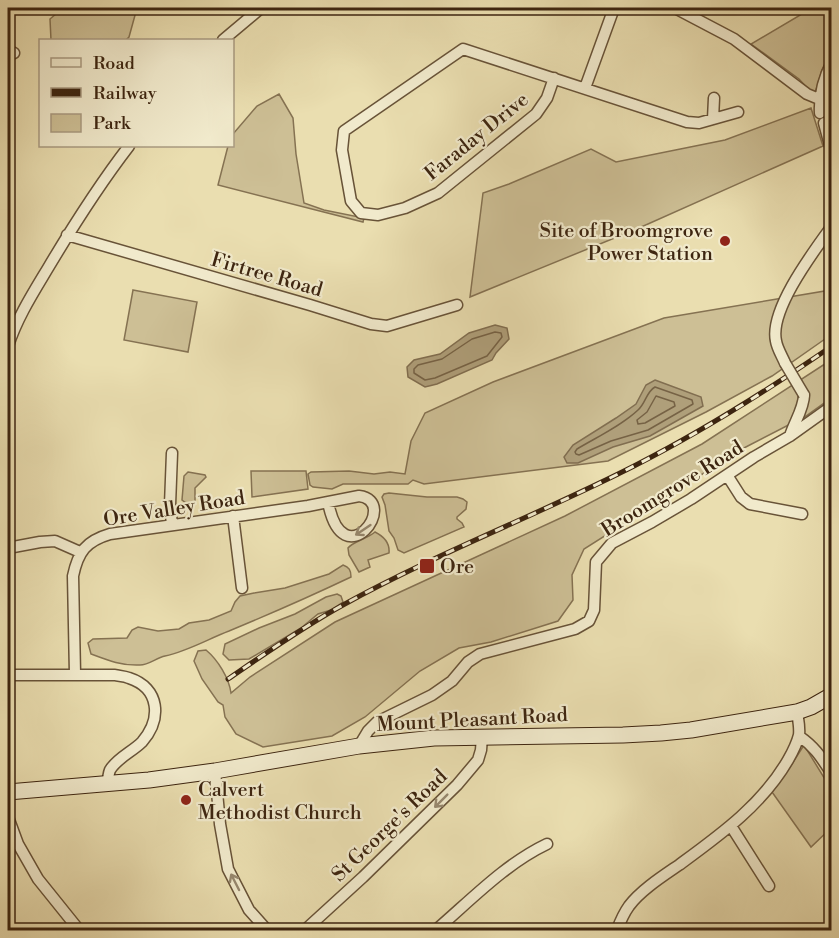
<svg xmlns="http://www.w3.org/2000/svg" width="839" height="938" font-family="'Libre Bodoni',serif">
<rect width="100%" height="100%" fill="#eadeb0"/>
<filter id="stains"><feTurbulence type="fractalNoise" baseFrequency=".00333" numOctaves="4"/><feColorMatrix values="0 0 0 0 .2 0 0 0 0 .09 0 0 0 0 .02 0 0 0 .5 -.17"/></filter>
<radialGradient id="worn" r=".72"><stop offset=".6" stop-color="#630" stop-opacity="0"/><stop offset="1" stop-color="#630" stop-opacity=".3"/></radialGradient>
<!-- green -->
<path fill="#cdbf95" stroke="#857252" stroke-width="1.5" d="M63,8H137L129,37L126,40H51L50,19Z
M812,8H831V52L822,70L815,93L811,92L799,79L751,44Z
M279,94L293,118L296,154L304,203L324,210L364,218L363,222L218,185L228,146H232L233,134L257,106Z
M811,108L823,146L639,228L470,297L483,193L509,184L591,149L616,162L725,140Z
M133,290L197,302L188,352L124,340Z
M831,290V334L825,339L772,376L706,412L608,461L424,484L413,480L408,484H343L332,489L313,487L310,485L308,474L311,472L349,471L374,474L390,472L405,474L411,441L425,413L493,382L664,318Z
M831,360V398L806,416L742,449L584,549L572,575L573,600L558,621L491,642L459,648L420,671L365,717L332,736L263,747L236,734L225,717L223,705L218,702L202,679L194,661L198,651L206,650C218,660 229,678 231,693L250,677L335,622L565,516L702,444Z
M251,471H306L308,489L252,497Z
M188,472L205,475L206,477L195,488V503C190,505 186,504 182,500L184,476Z
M389,493L427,497H457L463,499L467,502L466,509L457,517V519L462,523L464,527L404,553L398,550L394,538L389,531L385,505L382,497L384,494Z
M375,532C383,536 390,543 389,553L368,560L370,567L359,572L349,555L348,548C352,542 367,539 375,532Z
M343,565C349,567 351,570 351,577C311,596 270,614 229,631C208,639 188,651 165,656C156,658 149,665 140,665C122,666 107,660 91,654L88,643L93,639L127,638L132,630L138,627L158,631L179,629L189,623L209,620L231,611L235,602L240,596L254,593L285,588L329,574Z
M337,594L341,596L343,602L331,610L318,614L301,628L249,659L229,660L223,654L225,644L259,628L295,614L326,597Z
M804,745L831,789V828L811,847L772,792L790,767Z"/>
<!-- water -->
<path fill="#af9f7a" stroke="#816e50" stroke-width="1.5" d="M495,325L507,328L509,339L496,353L492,360L437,384L425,387L408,377L407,367L414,360L440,354L469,333Z
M655,380L701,397L703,406L650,436L613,447L578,463H567L564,457L573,445L616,418L636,404L646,385Z"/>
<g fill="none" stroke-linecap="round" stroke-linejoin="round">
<!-- shore -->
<path stroke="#766245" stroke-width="1.5" d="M495,332L501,333L502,337L487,356L435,378L425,380L414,373V369L418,365L442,359L472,339Z
M655,387L692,400L693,404L648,430L611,441L579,455L576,454L575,452L577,449C597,437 621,426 638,410C646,403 646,392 655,387Z
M656,396L674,402L675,406L645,423L638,424L637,420L647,412Z"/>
<!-- street casing -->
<g stroke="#685338" stroke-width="13">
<path id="street" d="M675,8L734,39L807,94L819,99
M223,40L261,8
M8,50L14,53
M554,78L547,98L536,114L438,193L405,208L378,215L361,213L351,201L342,150L344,131L463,49L687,122L699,123L738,112
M585,88L614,8
M820,113C819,94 823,79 832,62
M713,119L714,98
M824,123L832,153
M67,235L310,305L371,324L387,326L457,305
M8,346C17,318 33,293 48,268C73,226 99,185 129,146
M785,363C782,356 777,348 776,341C769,310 814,251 832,226
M790,436C794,423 804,408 804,395
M172,453L170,505L172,525
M727,475L741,497L750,504L802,514
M233,516L242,588
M8,548L40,542L55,541L80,552
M75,674L73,576C78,552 86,541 110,534L308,506L359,496C401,501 343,580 328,502
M8,675H115C119,676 124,676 129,678C160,688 162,719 142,742C132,752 117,758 110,770C108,775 108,780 108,784
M799,736C815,747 821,757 832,774
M359,746L368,731L377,722L432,695L452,681L468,662L480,654L575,629L589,621L594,610L596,562L612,543L652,522L691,499L754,457L790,436L832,406
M215,771L220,824L228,869L249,910L267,930
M8,817L18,844L38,879L79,930
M731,826L769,886
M305,930L363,877L457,785L478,760L481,750L482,737
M436,930C471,900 505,864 547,844
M617,930C620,922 624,913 629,906C641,890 663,876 679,865C720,835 762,805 788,760C792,753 797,743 799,735C800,727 798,719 797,712"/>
</g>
<!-- secondary casing -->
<g stroke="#3d2510" stroke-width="17">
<path id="secondary" d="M8,792L149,780L215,771L359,746L434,738L623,735L661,733L691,730L797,712L811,707L832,695"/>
</g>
<!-- street -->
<use href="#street" stroke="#f1eacc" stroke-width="10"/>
<!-- secondary -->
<use href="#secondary" stroke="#f1eacc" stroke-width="15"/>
<!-- rail casing -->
<g stroke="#3d2510" stroke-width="5">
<path id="rail" d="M228,679C266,653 303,627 343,605C437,553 538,515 634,466C703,431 768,390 832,346"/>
</g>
<!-- rail -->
<use href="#rail" stroke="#f1eacc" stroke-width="3" stroke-dasharray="9" stroke-linecap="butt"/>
<!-- street-bridge casing -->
<g stroke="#685338" stroke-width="13" stroke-linecap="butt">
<path id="street-bridge" d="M785,363L804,395"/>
</g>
<!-- street-bridge -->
<use href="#street-bridge" stroke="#f1eacc" stroke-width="10"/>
</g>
<!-- one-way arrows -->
<defs><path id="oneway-shaft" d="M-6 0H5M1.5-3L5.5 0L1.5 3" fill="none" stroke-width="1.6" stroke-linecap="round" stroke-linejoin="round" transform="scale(1.5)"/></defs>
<g stroke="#97886e">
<use href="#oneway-shaft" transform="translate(363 530) rotate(146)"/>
<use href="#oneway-shaft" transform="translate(441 801) rotate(135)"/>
<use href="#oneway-shaft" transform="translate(235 882) rotate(-117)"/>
</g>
<!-- markers -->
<g fill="#8f2418" stroke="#f1eacc" stroke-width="2">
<circle cx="725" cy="241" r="6"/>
<rect x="419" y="558" width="16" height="16" rx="3"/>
<circle cx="186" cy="800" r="6"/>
</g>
<g text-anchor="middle" stroke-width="4.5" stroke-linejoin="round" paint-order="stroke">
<!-- street labels -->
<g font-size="20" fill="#3d2510" stroke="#f1eacc">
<text transform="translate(476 136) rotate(-39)" y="7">Faraday Drive</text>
<text transform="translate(267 274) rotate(16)" y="7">Firtree Road</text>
<text transform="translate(672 488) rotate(-32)" y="7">Broomgrove Road</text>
<text transform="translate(174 508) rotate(-9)" y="7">Ore Valley Road</text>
<text transform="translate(472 719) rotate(-3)" y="7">Mount Pleasant Road</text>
<text transform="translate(389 825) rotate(-44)" y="7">St George's Road</text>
</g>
<!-- poi labels -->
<g font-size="20" fill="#3d2510" stroke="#f1eacc" text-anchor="start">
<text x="713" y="237" text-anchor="end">Site of Broomgrove<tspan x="713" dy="23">Power Station</tspan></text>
<text x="440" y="573">Ore</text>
<text x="198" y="796">Calvert<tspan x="198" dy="23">Methodist Church</tspan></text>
</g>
</g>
<!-- margin -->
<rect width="839" height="938" fill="none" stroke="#eadeb0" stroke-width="30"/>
<rect x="9" y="9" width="821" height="920" fill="none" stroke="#3d2510" stroke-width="3"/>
<rect x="15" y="15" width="809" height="908" fill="none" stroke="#3d2510" stroke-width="1.5"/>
<!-- legend -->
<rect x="39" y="39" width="195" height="108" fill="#f1eacc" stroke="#a99b81" stroke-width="1.5"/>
<rect x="51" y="58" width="30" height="9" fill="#f1eacc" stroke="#a99b81" stroke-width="1.5"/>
<text x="93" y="69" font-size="18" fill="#3d2510">Road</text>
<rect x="51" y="88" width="30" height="9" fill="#3d2510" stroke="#a99b81" stroke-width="1.5"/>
<text x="93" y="99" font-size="18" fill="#3d2510">Railway</text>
<rect x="51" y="114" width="30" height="18" fill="#cdbf95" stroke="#a99b81" stroke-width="1.5"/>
<text x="93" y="129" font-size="18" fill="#3d2510">Park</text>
<rect width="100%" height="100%" filter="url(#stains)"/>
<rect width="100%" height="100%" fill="url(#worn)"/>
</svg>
